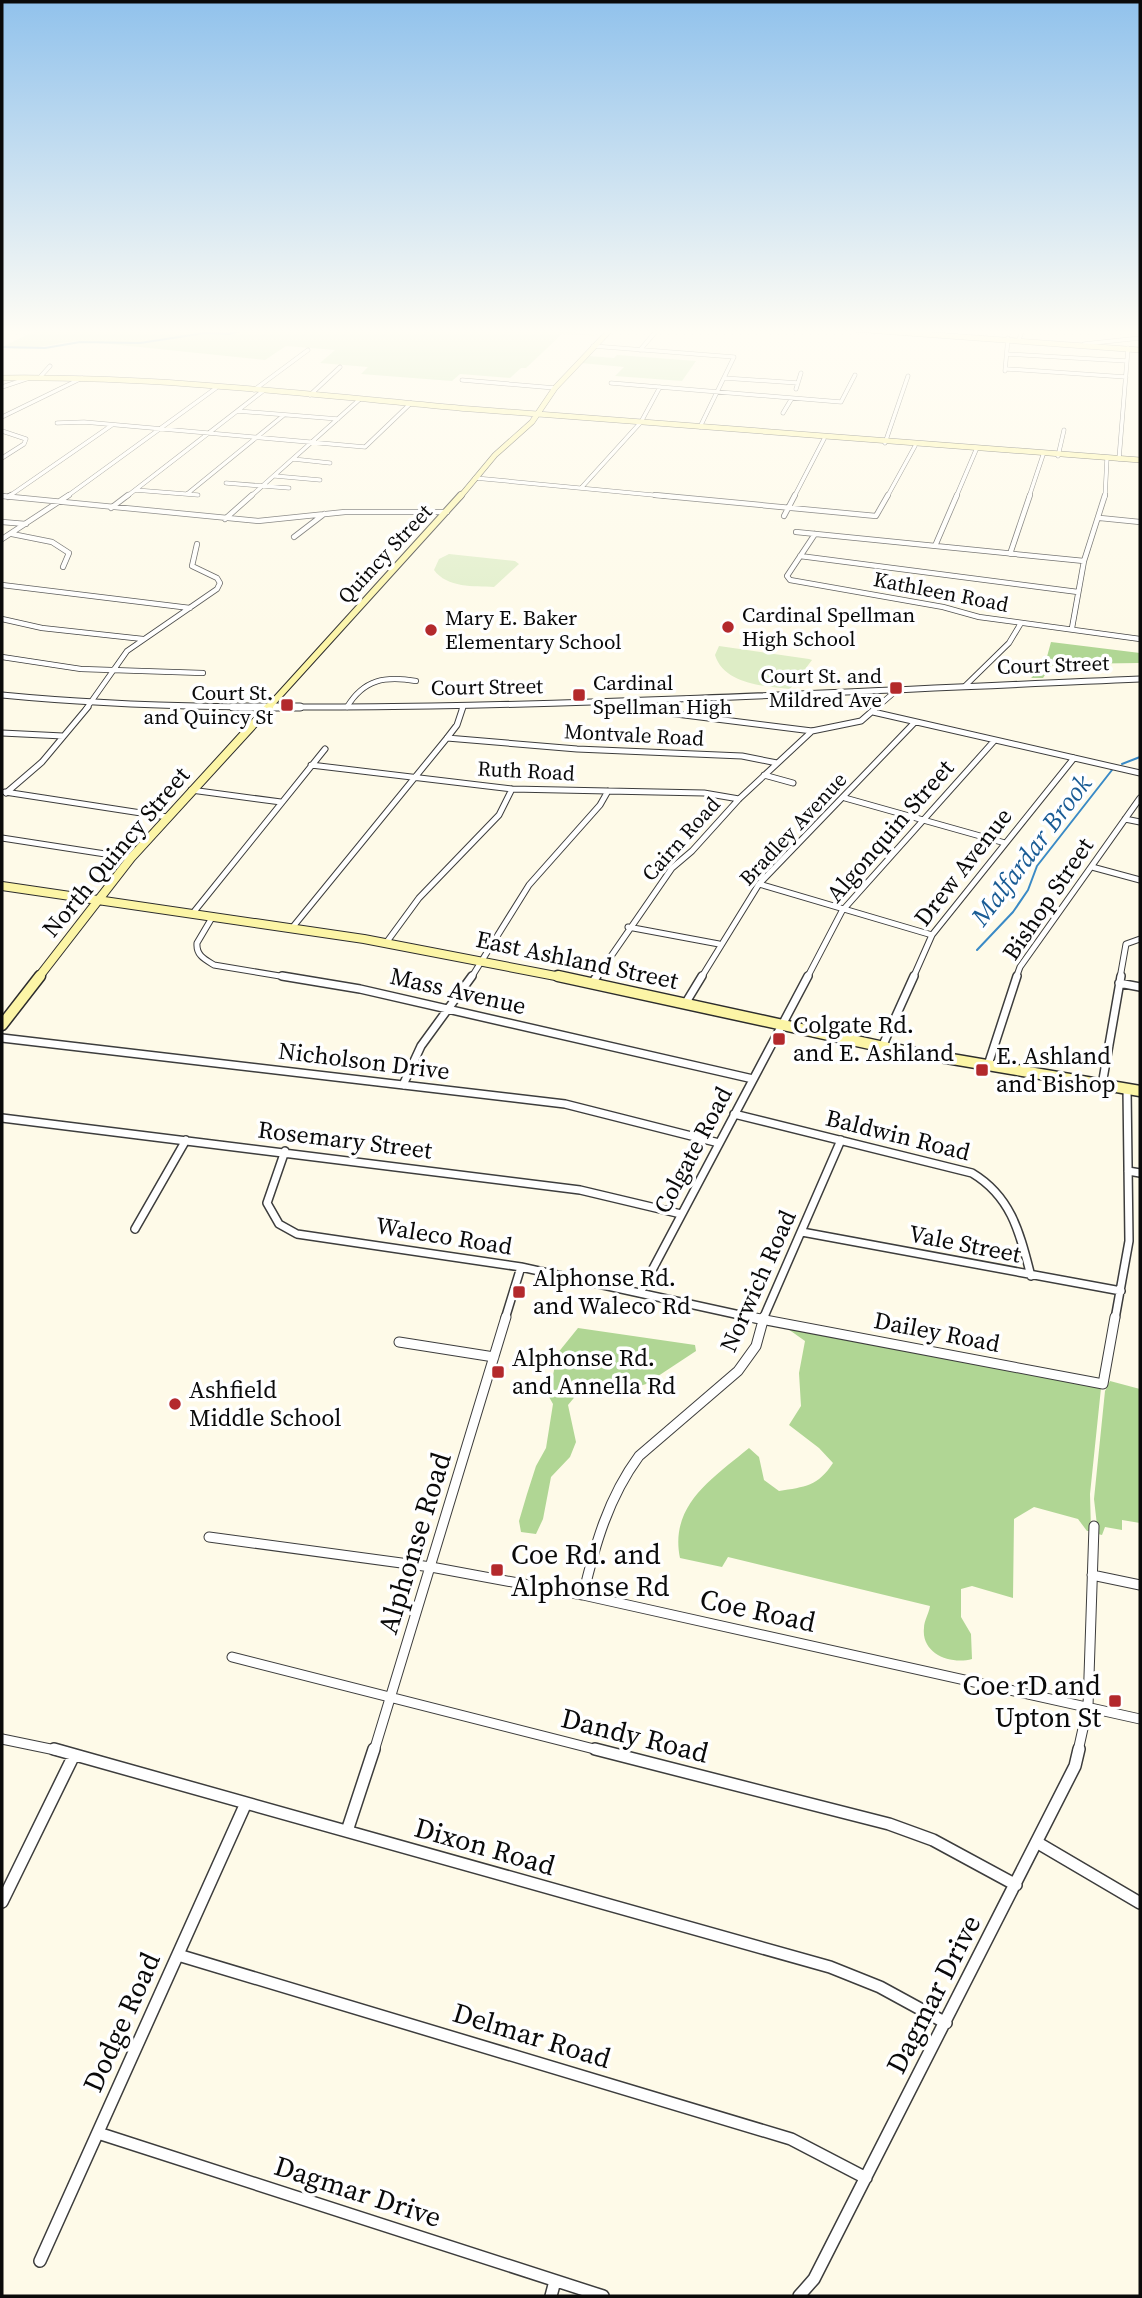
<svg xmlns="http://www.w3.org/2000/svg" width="1142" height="2298" font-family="'Source Serif 4',serif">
<rect width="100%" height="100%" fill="#fefae8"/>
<!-- green -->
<path fill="#cce6b4" d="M39,329H552L600,336L562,334L526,368H521L510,378L460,374L452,381L361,374L368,367L320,363L335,350L286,346L265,360L81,341C53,342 30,353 2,347Z
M617,355L696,361L682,381L615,376L624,367L581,363L588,356L614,358Z"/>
<!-- forest -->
<path fill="#b0d694" d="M1051,642L1140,653V663L1063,664L1051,666L1043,678H1031L1045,664Z
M578,1328L695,1345L696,1351L646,1384L615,1394L599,1381L583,1387L568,1405L576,1442L570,1457L551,1477L543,1519L536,1534L521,1532L519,1521L527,1494L536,1466L546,1448L553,1404L549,1397L557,1354Z
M788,1329L1101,1388L1090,1494L1091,1531H1087L1078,1519L1034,1507L1014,1519L1013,1598L972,1586L961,1589V1617L971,1634L972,1659C951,1665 921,1654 924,1628C924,1621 929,1613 930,1606L728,1557L722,1567L680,1558C669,1505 713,1478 749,1448L759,1457L764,1480L779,1491C805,1487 818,1486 833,1463L819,1448L789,1425L801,1406L799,1373L805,1341Z
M1110,1381L1140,1389V1523L1122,1520V1530L1105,1527L1102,1535L1098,1534L1094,1499L1105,1391Z"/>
<!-- pitch -->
<path fill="#deedc6" d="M449,554L515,561L519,564L494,587C474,586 447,588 434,570L439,559Z
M719,646L809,659L812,660L790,689C763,686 724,684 715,655Z"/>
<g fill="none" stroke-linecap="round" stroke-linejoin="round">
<!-- stream -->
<path stroke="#3a8ac6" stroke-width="2" d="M2,347L45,348L80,342L140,343L205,333L229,334L246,329
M1122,764L1140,757
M977,950L1013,912L1028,890L1037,866L1112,770"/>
<!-- minor-far5 casing -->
<g stroke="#3d3d3d" stroke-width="4.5">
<path id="minor-far5" d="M1019,339L1023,329
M1084,344L1140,338
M593,346L734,357L700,427
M640,350L658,329
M1007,354L1127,361
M1007,369L1126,377
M1005,371L1008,338
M41,376L50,366
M724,378L798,383
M462,380L555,388
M611,383L841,402L855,375
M2,387L29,378
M796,389L801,373
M254,390L308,350
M310,395L340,367
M237,411L338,419
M783,413L792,398
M2,417L82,378
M57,423L84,422L365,447L411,403
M2,431L26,439L24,444L2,458
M885,443L908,376
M1058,456L1064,430
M293,459L330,463
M1119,459L1128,348
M275,476L320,480
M475,478L674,497
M226,483L289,488
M582,487L641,422L660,387
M135,490L198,495
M187,494L284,415
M2,496L10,497
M8,497L112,425
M66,497L216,388
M126,497L263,391
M250,497L360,399
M794,497L824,439
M887,497L915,446
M956,497L976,450
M1029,497L1043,455
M1105,497L1107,458"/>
</g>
<!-- minor-far4 casing -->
<g stroke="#3d3d3d" stroke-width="6">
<path id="minor-far4" d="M655,495L876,516L888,495
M2,496L258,521L345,512H447
M8,497L11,495
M111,508L128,495
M784,516L795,495
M1100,518L1140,522
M225,519L252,495
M2,522L26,524
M796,532L1084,561
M12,534L52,542L69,553L63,567
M815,534L787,576L790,580L943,607L979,617L1140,639
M294,537L324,514
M2,539L69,495
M935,546L957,495
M1010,554L1030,495
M800,556L1078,592
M2,585L190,608
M2,619L42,628L143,639
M1072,628L1084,561L1105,495
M2,657L81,669L203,673
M965,686L1009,643L1021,623
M600,702L634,709
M347,707C364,679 385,676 416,681
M86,709L127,651L217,589L220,583L217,578L192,566L197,544
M462,709L463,706
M875,709L898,689"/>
</g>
<!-- minor-far3 casing -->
<g stroke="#3d3d3d" stroke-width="7">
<path id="minor-far3" d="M620,707L812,731L861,721L877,707
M873,712L1140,773
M2,733L63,736
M447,738L577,749L742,756L777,763
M311,765L512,789L704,793L739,799
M764,775L793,783
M191,790L281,802
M5,792L167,817
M6,793L42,762L88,707
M845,798L1005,843
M1125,819L1140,822
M2,838L131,858
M1092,867L1140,880
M759,884L932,935
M193,913L325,749
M213,916L197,943C196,955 204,959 214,965L292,978
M628,927L719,944
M292,928L447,738L457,725L463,707
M386,943L419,898L499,815L512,789
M471,978L529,885L600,805L608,791
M596,978L672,868L692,851L739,799L812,731
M701,978L759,884L915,722
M807,978L842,911L994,741
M913,978L932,935L1074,758
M1016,978L1020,967L1140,798
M1120,978L1126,944L1140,939"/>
</g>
<!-- minor-far2 casing -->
<g stroke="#3d3d3d" stroke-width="10">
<path id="minor-far2" d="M282,976L360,989L753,1079
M592,983L597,976
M1119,983L1140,987
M685,1004L702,976
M2,1038L565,1104L719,1143
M882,1047L914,976
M987,1068L1017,976
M403,1085L421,1046L472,976
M1102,1085L1121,976
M734,1114L972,1173C1012,1197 1020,1234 1031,1276
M2,1118L580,1190L681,1214
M285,1151L267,1203L279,1224L297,1234L521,1267L758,1319
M1128,1171L1140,1173
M135,1229L186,1140
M802,1232L1121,1291
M640,1293L808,976
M505,1319L521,1267
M763,1319L841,1140
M1115,1319L1129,1241L1127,1089"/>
</g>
<!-- minor-far1 casing -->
<g stroke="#3d3d3d" stroke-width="11">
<path id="minor-far1" d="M750,1317L1103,1384L1115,1317
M399,1342L494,1357
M209,1537L431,1567L583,1595L1140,1719
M1092,1575L1140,1585
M583,1595C595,1545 608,1498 639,1456L738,1371L756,1346L764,1317
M232,1657L602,1751
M2,1739L60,1751
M374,1751L506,1317
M1078,1751L1088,1706L1094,1526"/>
</g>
<!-- minor casing -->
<g stroke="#3d3d3d" stroke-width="14">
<path id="minor" d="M54,1749L830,1967L880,1987L946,2023
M595,1749L889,1824L933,1840L1016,1885
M347,1831L374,1749
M1038,1843L1140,1903
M2,1902L74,1755
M178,1955L791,2139L866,2178
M98,2133L603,2296
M40,2261L246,1803
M551,2296L555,2281
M799,2296L814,2279L1075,1766L1079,1749"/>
</g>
<!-- tertiary-far1 casing -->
<g stroke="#3d3d3d" stroke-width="7">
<path id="tertiary-far1" d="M2,695C145,709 287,708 431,706C667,702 904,689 1140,679"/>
</g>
<!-- tertiary casing -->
<g stroke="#3d3d3d" stroke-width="9">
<path id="tertiary" d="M233,707H300"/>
</g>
<!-- secondary-far3 casing -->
<g stroke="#2c2c2c" stroke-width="6">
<path id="secondary-far3" d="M853,329L1140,350
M2,378C158,376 315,395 471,409C694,428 917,445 1140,460
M460,497L495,455L532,422L555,388L611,329"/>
</g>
<!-- secondary-far2 casing -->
<g stroke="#2c2c2c" stroke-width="8">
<path id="secondary-far2" d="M267,709L461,495"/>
</g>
<!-- secondary-far1 casing -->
<g stroke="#2c2c2c" stroke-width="10">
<path id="secondary-far1" d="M2,886L364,939L566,978
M38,978L131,858L269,707"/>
</g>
<!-- secondary casing -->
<g stroke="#2c2c2c" stroke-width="13">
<path id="secondary" d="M558,976L893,1049L1140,1091
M2,1025L40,976"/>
</g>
<!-- minor-far5 -->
<use href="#minor-far5" stroke="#fff" stroke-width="3.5"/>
<!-- minor-far4 -->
<use href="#minor-far4" stroke="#fff" stroke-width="4.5"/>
<!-- minor-far3 -->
<use href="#minor-far3" stroke="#fff" stroke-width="5"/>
<!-- minor-far2 -->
<use href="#minor-far2" stroke="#fff" stroke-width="7"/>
<!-- minor-far1 -->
<use href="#minor-far1" stroke="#fff" stroke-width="9"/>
<!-- minor -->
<use href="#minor" stroke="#fff" stroke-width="11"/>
<!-- tertiary-far1 -->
<use href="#tertiary-far1" stroke="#fff" stroke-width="5"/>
<!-- tertiary -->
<use href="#tertiary" stroke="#fff" stroke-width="7"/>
<!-- secondary-far3 -->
<use href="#secondary-far3" stroke="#fcf5a6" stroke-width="5"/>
<!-- secondary-far2 -->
<use href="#secondary-far2" stroke="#fcf5a6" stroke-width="6"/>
<!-- secondary-far1 -->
<use href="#secondary-far1" stroke="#fcf5a6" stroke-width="8"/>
<!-- secondary -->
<use href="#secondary" stroke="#fcf5a6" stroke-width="10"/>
</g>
<!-- sky -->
<linearGradient id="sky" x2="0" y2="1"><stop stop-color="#91c2ec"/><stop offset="0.51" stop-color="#fffdf5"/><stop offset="1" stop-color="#fffdf5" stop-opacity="0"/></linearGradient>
<rect width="1142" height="650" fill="url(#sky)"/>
<!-- markers -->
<g fill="#b3292c" stroke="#fff" stroke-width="2.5">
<circle cx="728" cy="627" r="7"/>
<circle cx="431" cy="630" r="7"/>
<rect x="889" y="681" width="14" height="14" rx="3.5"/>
<rect x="572" y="688" width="14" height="14" rx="3.5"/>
<rect x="280" y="698" width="14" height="14" rx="3.5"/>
<rect x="772" y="1032" width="14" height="14" rx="3.5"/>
<rect x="975" y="1063" width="14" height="14" rx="3.5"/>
<rect x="512" y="1285" width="14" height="14" rx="3.5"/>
<rect x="491" y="1365" width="14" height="14" rx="3.5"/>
<circle cx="175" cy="1404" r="7"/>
<rect x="490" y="1563" width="14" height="14" rx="3.5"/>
<rect x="1108" y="1694" width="14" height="14" rx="3.5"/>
</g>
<g text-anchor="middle" stroke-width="7" stroke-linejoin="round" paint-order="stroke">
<!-- far-street labels -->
<g font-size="21" fill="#0a0a0a" stroke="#fff">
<text transform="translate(385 554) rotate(-47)" y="7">Quincy Street</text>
<text transform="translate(941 592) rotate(11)" y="7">Kathleen Road</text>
<text transform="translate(1053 665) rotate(-2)" y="7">Court Street</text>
<text transform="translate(487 687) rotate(-1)" y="7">Court Street</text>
<text transform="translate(634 735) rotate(3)" y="7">Montvale Road</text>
<text transform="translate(526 771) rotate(3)" y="7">Ruth Road</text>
<text transform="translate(793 829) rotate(-47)" y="7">Bradley Avenue</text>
<text transform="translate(681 839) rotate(-48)" y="7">Cairn Road</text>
</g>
<!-- far-poi labels -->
<g font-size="21" fill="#0a0a0a" stroke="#fff" text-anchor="start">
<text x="742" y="622">Cardinal Spellman<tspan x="742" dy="24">High School</tspan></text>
<text x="445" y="625">Mary E. Baker<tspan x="445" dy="24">Elementary School</tspan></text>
<text x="882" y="683" text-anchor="end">Court St. and<tspan x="882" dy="24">Mildred Ave</tspan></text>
<text x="593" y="690">Cardinal<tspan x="593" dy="24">Spellman High</tspan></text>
<text x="273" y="700" text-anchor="end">Court St.<tspan x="273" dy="24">and Quincy St</tspan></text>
</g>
<!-- street labels -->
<g font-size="24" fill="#0a0a0a" stroke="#fff">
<text transform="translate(890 831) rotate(-49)" y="8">Algonquin Street</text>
<text transform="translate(116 852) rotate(-50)" y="8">North Quincy Street</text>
<text transform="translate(963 867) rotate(-52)" y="8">Drew Avenue</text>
<text transform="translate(1048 899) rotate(-56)" y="8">Bishop Street</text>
<text transform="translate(577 960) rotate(12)" y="8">East Ashland Street</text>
<text transform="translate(458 991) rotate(13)" y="8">Mass Avenue</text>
<text transform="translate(364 1061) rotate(7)" y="8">Nicholson Drive</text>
<text transform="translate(898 1135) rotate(14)" y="8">Baldwin Road</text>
<text transform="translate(345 1140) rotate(7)" y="8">Rosemary Street</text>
<text transform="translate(693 1150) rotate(-62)" y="8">Colgate Road</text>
<text transform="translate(444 1236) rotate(9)" y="8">Waleco Road</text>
<text transform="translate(965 1244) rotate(11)" y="8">Vale Street</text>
<text transform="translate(758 1281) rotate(-66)" y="8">Norwich Road</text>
<text transform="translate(937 1332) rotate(11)" y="8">Dailey Road</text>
</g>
<!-- poi labels -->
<g font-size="24" fill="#0a0a0a" stroke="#fff" text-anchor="start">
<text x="793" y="1033">Colgate Rd.<tspan x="793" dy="28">and E. Ashland</tspan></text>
<text x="996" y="1064">E. Ashland<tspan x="996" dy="28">and Bishop</tspan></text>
<text x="533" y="1286">Alphonse Rd.<tspan x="533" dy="28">and Waleco Rd</tspan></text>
<text x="512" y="1366">Alphonse Rd.<tspan x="512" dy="28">and Annella Rd</tspan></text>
<text x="189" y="1398">Ashfield<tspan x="189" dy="28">Middle School</tspan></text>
</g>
<!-- water labels -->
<g font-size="26" font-style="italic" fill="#1a5c95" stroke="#fff">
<text transform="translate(1031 850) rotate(-53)" y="9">Malfardar Brook</text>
</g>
<!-- near-street labels -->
<g font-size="28" fill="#0a0a0a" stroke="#fff">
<text transform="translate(414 1543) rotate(-73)" y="10">Alphonse Road</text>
<text transform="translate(758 1610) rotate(12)" y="10">Coe Road</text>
<text transform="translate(635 1735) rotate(14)" y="10">Dandy Road</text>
<text transform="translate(485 1846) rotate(16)" y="10">Dixon Road</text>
<text transform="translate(933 1994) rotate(-63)" y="10">Dagmar Drive</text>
<text transform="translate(121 2022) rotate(-66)" y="10">Dodge Road</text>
<text transform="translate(532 2035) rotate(17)" y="10">Delmar Road</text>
<text transform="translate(358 2191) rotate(18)" y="10">Dagmar Drive</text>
</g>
<!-- near-poi labels -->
<g font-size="28" fill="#0a0a0a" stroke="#fff" text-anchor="start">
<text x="511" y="1564">Coe Rd. and<tspan x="511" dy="32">Alphonse Rd</tspan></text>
<text x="1101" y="1695" text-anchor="end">Coe rD and<tspan x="1101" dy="32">Upton St</tspan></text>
</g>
</g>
<!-- border -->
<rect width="1142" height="2298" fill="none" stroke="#0a0a0a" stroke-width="7"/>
</svg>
